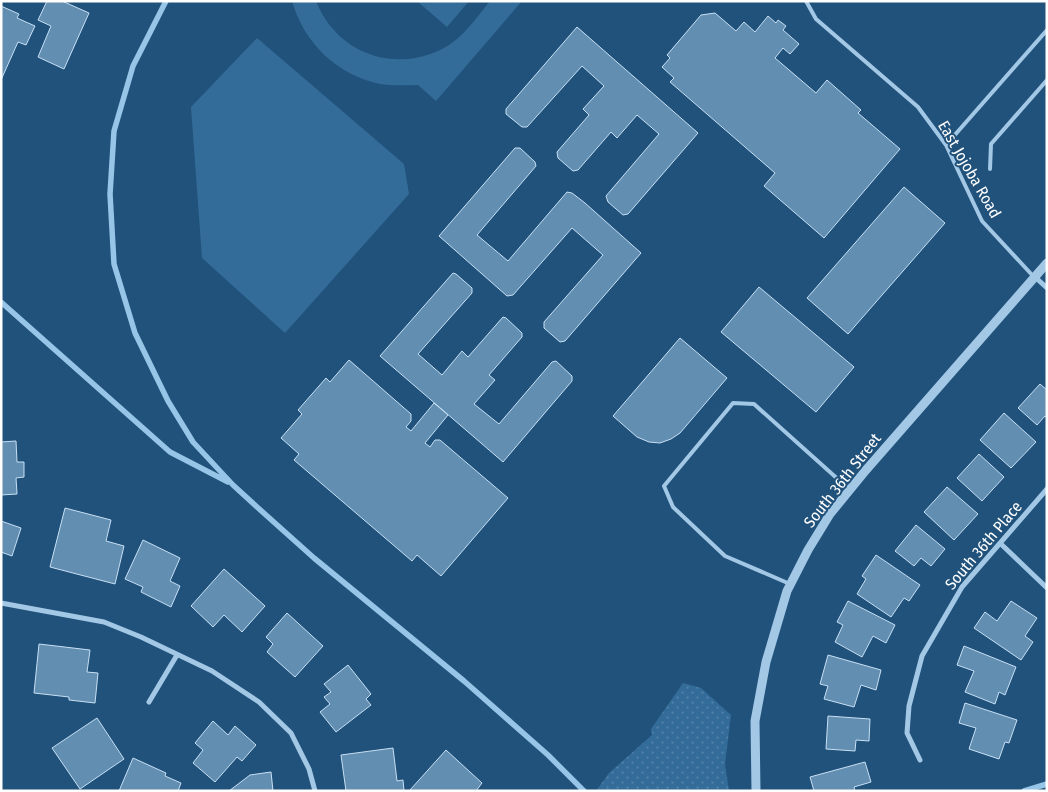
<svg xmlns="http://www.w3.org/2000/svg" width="1048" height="792" font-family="'Fira Sans Condensed',sans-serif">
<defs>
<pattern id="green-dots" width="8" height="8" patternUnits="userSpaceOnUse" patternTransform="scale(1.25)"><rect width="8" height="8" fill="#346c99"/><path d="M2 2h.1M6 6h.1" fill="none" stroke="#5282a8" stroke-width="1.8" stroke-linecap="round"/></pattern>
</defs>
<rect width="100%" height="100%" fill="#21527b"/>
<!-- green -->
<path fill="url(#green-dots)" d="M683,683L701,688L731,715L725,764L729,791H596L609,773L652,735L651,729Z"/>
<!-- pitch -->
<path fill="#346c99" d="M292,1H316C337,54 395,74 444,48C463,38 477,17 490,1H522L436,101L418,85C405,85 392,86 380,84C337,75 304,43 292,1Z
M417,1H469L447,27Z
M257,38L404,164L409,194L285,333L202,258L191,107Z"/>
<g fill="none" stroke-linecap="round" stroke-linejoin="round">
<!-- stream -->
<path stroke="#97c5e7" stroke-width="5.5" d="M166,1L133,66L114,131L110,194L114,264L135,333L168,401L193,442L233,485L257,507L314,558L464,681L548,755L584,791
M1,302L170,452L228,482
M1024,791L1047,784"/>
</g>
<!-- building -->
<path fill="#628eb1" stroke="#c7e0f5" d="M47,1H62L89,13L64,69L38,57L51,26L38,20Z
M1,6L19,14L17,18L35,26L26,45L18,42L1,80Z
M715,13L736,31L744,22L755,32L768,16L776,23L778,20L786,26L783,30L799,44L790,54L783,48L775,58L816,93L827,80L861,110L858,113L900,149L824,238L764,186L775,173L670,82L674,78L662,67L670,58L667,55L701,15Z
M577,27L698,133L628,214L623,215L608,202L606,196L659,134L637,115L617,138L611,132L578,170L573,171L558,158L557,152L589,115L583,109L604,86L582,66L527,127H522L506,114V109Z
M515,148H520L535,162L536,166L477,235L508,261L567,192L572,193L585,203L641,253L565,341L560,342L544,328V322L603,255L572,228L513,295L507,296L439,236Z
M904,187L945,223L848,334L807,298Z
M453,273L456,274L472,288V293L418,354L442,375L462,351L468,357L503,317L506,318L522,333V337L489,375L495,380L474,404L499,424L552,362L556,361L572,376V381L503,462L380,356Z
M759,287L854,367L816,412L721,332Z
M680,338L727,378L680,433L671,439L660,443L649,442L637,437L613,416Z
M349,360L411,414V421L406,427L411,431L434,403L448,415L425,443L430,447L435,440H440L508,498L441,576L417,555L412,561L294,460L299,454L281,438L302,414L298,410L326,378L330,382Z
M1040,384L1047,390V417L1045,416L1037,425L1018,408Z
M1004,413L1036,442L1011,468L980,440Z
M16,441L17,462H24V477L16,478L17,494L1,495V442Z
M979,454L1004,477L982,501L957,478Z
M947,487L978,514L954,540L924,512Z
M65,508L111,520L106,541L124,546L115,584L50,567Z
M1,521L21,528L12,556L1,552Z
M916,525L945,549L931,566L921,558L914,566L895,551Z
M143,540L180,558L170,581L180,586L171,607L141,592L143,587L125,579Z
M876,555L920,585L909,601L904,598L891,617L857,594L866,579L862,576Z
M224,569L265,606L242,632L224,615L213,627L191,606Z
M848,601L895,625L886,643L873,636L862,657L835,642L843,625L837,622Z
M1011,601L1037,618L1025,636L1033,642L1021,660L974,628L985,612L997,621Z
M287,613L323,646L295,677L267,652L273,644L266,637Z
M39,644L90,650L87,672L98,673L95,703L69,700V697L34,693Z
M964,646L1016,667L1005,695L999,692L995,704L965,692L974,671L957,665Z
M828,655L881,670L876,690L861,685L854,707L824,699L828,686L820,684Z
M348,665L371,694L366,699L371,705L336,732L320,712L330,704L324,697L331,692L324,684Z
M965,703L1017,720L1009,743L1005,742L999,759L969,749L976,728L959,723Z
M828,716L870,719L869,741L856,740L855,751L826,749Z
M97,718L124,759L80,789L52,748Z
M213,721L228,735L235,726L256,745L242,761L237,757L215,782L193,763L203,750L195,743Z
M393,748L397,781L403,780L404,791H346L341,755Z
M446,750L482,783L476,791H411L410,790Z
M133,758L166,773L165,776L181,783L178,791H119Z
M865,762L871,782L854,787L855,791H814L810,777Z
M271,772L273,791H229L250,775Z"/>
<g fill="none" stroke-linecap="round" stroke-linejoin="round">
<!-- service -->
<path stroke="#a3c8e6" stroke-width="4" d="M806,1L816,19L918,107L946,145L982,221L1034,277
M946,145L1047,30
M990,169L991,144L1047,80
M790,584L725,556L673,507L664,486L733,403L754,404L850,490"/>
<!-- minor -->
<path stroke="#a3c8e6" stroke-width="5" d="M1035,277L1047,288
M1001,544L1047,588
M1,603L104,622L141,637L212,671L259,702L291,733L309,769L315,791
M149,702L177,655
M920,760L907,733L909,706L922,656L962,587L1047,489"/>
<!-- tertiary -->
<path stroke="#a3c8e6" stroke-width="9" d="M756,791L755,721L766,662L787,591L808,550L830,514L866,470L1047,263"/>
</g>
<g text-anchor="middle" stroke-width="4" stroke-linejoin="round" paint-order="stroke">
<!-- street labels -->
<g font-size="16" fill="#fff" stroke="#21527b">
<text transform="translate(970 169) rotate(60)" y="6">East Jojoba Road</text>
<text transform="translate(842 480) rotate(-52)" y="6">South 36th Street</text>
<text transform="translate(983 545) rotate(-50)" y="6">South 36th Place</text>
</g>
</g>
<!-- border -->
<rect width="1048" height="792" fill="none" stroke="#ffffff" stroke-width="5"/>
</svg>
